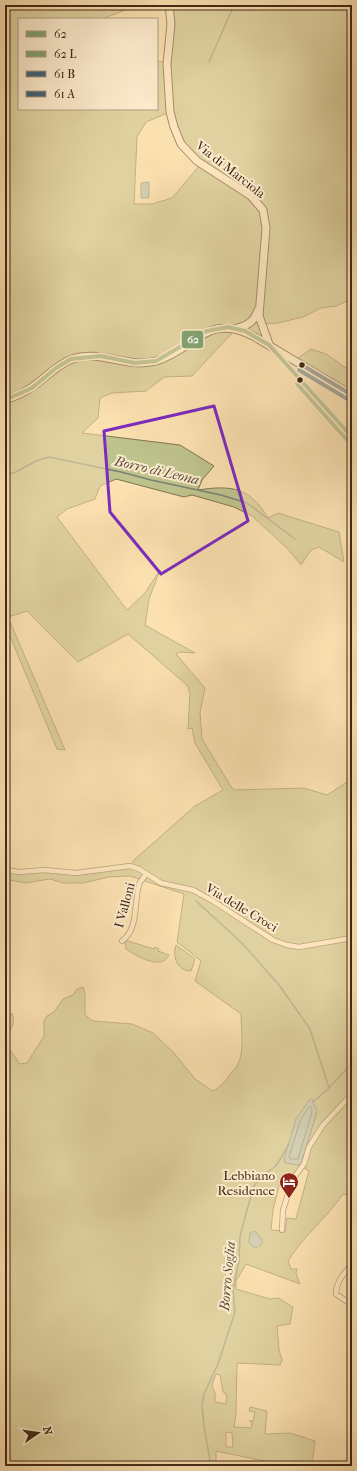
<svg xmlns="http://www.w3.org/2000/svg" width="357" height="1471" font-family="'IM FELL French Canon',serif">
<rect width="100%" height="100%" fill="#fbe0b0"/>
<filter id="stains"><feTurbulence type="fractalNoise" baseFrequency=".005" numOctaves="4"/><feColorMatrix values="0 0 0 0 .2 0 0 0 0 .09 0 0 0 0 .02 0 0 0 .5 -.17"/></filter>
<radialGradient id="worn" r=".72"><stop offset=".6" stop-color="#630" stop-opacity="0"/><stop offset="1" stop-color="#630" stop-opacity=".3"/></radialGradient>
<!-- green -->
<path fill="#bec28c" stroke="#807550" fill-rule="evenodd" d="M5,5H138L102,19H19V109H157V61L167,62L169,5H352V299L336,306L321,308L303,317L278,323L262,324L269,345L236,329L192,376L164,377L146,391L112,393L100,398L98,418L82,433L180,445L214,466L202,480L198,490C231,485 250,487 268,518L278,513L339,532L344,562L319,547L311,550L301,565L288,549L252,516L234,507L192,495L184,497L116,479L100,486L95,499L67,509L57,517L127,610L145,593L160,570L149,599L145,625L195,653L180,652L176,654L205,688L200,713L202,739L232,788L235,790L304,788L327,795L352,779V1196L343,1194C327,1218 303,1236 288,1261L291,1269H297L296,1274L300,1284L246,1264L236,1281V1289L270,1299L278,1298L293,1307L290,1324L277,1326L279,1350L282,1360L280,1365L237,1363L236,1413L234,1427L251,1428L252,1422L249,1421H253L255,1412L249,1411L250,1407L267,1411L265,1434L290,1433L315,1441L312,1466H288L216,1451V1466H5V1043L20,1064L27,1063L44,1036V1021L47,1016L54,1012L63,999L73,995L77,989L83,987L85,993V1015L93,1021L132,1024L153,1033L174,1053L195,1079L213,1091C221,1086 224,1083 229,1076C231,1072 235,1070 237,1066C245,1052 241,1030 241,1014L195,981L201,961L177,942L184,894L130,876L109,877L83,883H63L50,879L25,883L5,879V871L75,873L130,866L135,859L195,806L223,790L195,743L192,728L188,729L190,694L188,686L128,634L78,662L27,611L8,617L65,750L57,749L5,624ZM170,112L181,144L201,164L172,198L152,204H134L137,137L146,122ZM306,1105L317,1112L301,1164L299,1165L284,1162L296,1119ZM300,1166L309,1171L296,1219L287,1218L285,1231L271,1230L273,1210L281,1178L290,1177L289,1181ZM216,1374L220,1375L223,1392L225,1393L227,1397L226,1404L215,1402V1393L212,1385ZM226,1432L232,1433L233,1447H226Z
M311,349L326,354L352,372V395L295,360Z
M125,940L154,949L155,947L159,949L158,951L169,955C162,971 136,956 126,949Z
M176,945L195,959L191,971C177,971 172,956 176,945Z
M12,1013C16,1023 11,1030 5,1038V1021Z"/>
<!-- water -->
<path fill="#a1bbb4" stroke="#7b8074" d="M149,182V198H141V183Z
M310,1099H312L317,1111L301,1164L298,1165L286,1163L284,1159L296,1119Z
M255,1231L263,1241L260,1246L254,1248L249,1243L250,1233Z"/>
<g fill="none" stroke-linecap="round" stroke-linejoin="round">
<!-- shore -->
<path stroke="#717264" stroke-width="1" d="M311,1107L312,1112L298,1159H290L289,1157L300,1121L308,1108Z"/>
<!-- stream -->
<path stroke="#7b8074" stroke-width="1.5" d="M209,62L234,5
M5,474L14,473L36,461L49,457L121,472L151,480L221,495L247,503L295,539
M196,901L242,943L279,985L310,1029L329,1088
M313,1102L329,1088L352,1063
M211,1466L204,1426L202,1405L204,1394L218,1364L235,1312L233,1289L239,1261L240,1236L253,1188L259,1178L276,1166L289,1144"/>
<!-- street casing -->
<g stroke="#70563c" stroke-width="6">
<path id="street" d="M276,352L352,437
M5,870L19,872L45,870L76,873L130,866L139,869L161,883L193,890L213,901L273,940L287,945L299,947L352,938
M122,941C140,928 133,899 140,882C142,880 144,877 146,874
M282,1230L283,1210L293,1179L304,1164L309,1147L323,1125L352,1094
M352,1264C344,1274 336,1281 336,1294L352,1305"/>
</g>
<!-- secondary casing -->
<g stroke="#412815" stroke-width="9">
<path id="secondary" d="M169,5L171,24L167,64L170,112L174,127L181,144L197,161L251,196L263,210L266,228L259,316L269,344
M237,328C248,326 255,321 258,310
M5,400C14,397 24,393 32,387C46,378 56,365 72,359C100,349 128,369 156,361C196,349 207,311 255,337L352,395"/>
</g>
<!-- street -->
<use href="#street" stroke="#fcebcc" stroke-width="4.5"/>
<!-- secondary -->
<use href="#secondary" stroke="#fcebcc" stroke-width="7"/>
<!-- bus-1 casing -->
<g stroke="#fcebcc" stroke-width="7">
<path id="bus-1" d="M5,400L32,388L56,368L71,359L101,356L135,363L156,361L207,331L228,327L245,331L269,345L352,437"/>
</g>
<!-- bus-2 casing -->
<g stroke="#fcebcc" stroke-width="7">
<path id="bus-2" d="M297,384L348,441"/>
</g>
<!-- bus-3 casing -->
<g stroke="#fcebcc" stroke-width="7">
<path id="bus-3" d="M302,365L352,395"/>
</g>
<!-- bus-4 casing -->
<g stroke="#fcebcc" stroke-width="7">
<path id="bus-4" d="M299,370L349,400"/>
</g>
<!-- bus-1 -->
<use href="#bus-1" stroke="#82a16f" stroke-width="4"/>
<!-- bus-2 -->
<use href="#bus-2" stroke="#82a16f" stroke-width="4"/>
<!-- bus-3 -->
<use href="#bus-3" stroke="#406178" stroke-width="4"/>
<!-- bus-4 -->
<use href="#bus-4" stroke="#406178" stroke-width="4"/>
</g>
<!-- marked area -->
<path d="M0 0H357V1471H0ZM214,406L248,521L161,574L110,512L104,431Z" fill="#fbe0b0" fill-opacity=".55" fill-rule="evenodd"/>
<path fill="none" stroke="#7b2cbf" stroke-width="3" stroke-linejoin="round" d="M214,406L248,521L161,574L110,512L104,431Z"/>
<!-- icons -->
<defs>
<g id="hotel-pin" transform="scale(1)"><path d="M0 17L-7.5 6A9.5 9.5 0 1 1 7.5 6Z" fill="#8f2418" stroke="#fcebcc"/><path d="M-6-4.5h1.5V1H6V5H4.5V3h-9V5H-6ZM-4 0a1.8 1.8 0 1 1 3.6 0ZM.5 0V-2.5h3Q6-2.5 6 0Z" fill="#fff"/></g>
</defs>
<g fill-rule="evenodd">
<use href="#hotel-pin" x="289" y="1182"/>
</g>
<!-- markers -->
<g fill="#412815" stroke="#fcebcc" stroke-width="1.5">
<circle cx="302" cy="365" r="3.5"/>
<circle cx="300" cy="380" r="3.5"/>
</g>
<g text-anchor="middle" stroke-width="4" stroke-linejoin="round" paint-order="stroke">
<!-- street labels -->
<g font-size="13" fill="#412815" stroke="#fcebcc">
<text transform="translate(231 169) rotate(38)" y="5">Via di Marciola</text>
<text transform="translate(124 905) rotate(-75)" y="5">I Valloni</text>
<text transform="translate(242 907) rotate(31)" y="5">Via delle Croci</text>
</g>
<!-- poi labels -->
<g font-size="13" fill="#412815" stroke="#fcebcc" text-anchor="end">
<text x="275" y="1180">Lebbiano<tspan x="275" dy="15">Residence</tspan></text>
</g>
<!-- water labels -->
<g font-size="14" font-style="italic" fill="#594d3d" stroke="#fcebcc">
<text transform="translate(157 470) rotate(13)" y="5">Borro di Leona</text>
<text transform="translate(227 1276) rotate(-85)" y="5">Borro Soglia</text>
</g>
</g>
<rect stroke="#fcebcc" stroke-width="1.5" x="181" y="330" width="23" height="19" rx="4" fill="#82a16f"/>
<g font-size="11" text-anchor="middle" font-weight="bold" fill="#fff">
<text x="193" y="343">62</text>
</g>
<!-- margin -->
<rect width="357" height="1471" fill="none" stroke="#fbe0b0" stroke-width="20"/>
<rect x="6" y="6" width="345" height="1459" fill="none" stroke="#412815" stroke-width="2"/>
<rect x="10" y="10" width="337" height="1451" fill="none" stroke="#412815"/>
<!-- legend -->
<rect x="18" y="18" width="140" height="92" fill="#fcebcc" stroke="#b19d83"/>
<rect x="26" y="31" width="20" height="6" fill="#82a16f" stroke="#b19d83"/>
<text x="54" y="38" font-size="12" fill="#412815">62</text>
<rect x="26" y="51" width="20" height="6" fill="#82a16f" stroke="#b19d83"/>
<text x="54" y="58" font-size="12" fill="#412815">62 L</text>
<rect x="26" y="71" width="20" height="6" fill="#406178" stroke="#b19d83"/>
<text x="54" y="78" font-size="12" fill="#412815">61 B</text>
<rect x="26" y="91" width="20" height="6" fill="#406178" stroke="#b19d83"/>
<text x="54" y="98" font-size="12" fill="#412815">61 A</text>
<!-- north arrow -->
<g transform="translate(38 1433) rotate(77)" stroke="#fcebcc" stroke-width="3" paint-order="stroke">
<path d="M0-3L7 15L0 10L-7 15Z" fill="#412815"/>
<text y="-6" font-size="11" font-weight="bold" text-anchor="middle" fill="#412815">N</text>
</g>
<rect width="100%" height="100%" filter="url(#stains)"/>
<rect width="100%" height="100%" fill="url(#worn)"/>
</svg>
